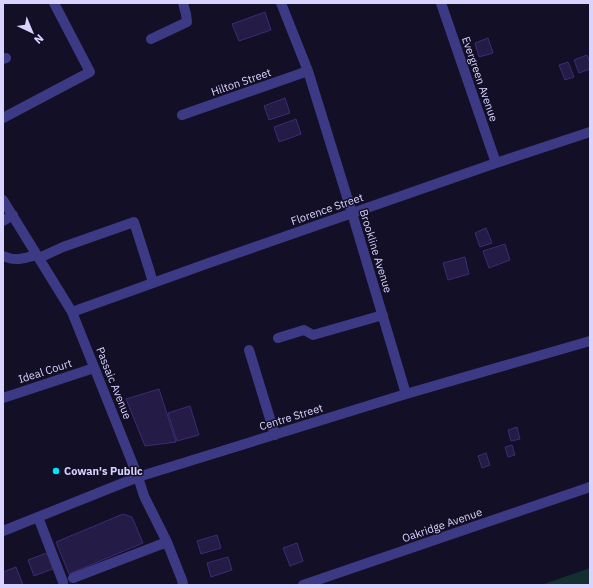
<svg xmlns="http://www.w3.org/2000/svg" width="593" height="588" font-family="'IBM Plex Sans',sans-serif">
<rect width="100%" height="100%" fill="#130f26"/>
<!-- green -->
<path fill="#12302f" d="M590,568V585H541Z"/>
<!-- building -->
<path fill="#241b47" stroke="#3b2d73" d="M265,12L271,30L239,41L232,24Z
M488,38L493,53L479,57L475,43Z
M587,55L590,63V69L579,73L574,60Z
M568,62L574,77L565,80L559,65Z
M285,98L290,113L269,120L264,106Z
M296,119L301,134L279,142L274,127Z
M486,228L492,243L480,247L475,233Z
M505,244L510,260L489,268L483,251Z
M465,257L469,274L448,280L443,263Z
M159,389L176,442L145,446L126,399Z
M190,406L199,435L177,441L168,413Z
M517,427L520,439L511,441L508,430Z
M512,445L515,455L508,457L505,447Z
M486,453L490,465L482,468L478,456Z
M123,514L132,517L143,543L69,574L56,542Z
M217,535L221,548L201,554L197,541Z
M297,543L303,561L290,566L283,548Z
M49,552L55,568L34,576L28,560Z
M228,557L232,570L211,577L207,563Z
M16,567L23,585H3V572Z"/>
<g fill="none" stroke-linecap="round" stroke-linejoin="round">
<!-- minor -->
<path stroke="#3d3a85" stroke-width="10" d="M281,3L308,71L352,213L406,394
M441,3L496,163
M151,39L187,22L186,14L183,3
M3,59L6,58
M182,115L308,71
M3,118L90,72L54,3
M3,200L72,312L138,477L144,496L167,542L182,580L183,585
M3,221L13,215
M3,256C17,262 23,258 37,255
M39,258L63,247L134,222L149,269L153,283
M72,312L206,264L496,163L590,132
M278,338L304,330L313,335L383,315
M249,350L275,435
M3,398L94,368
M38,517L63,582
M3,531L138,477L406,394L590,341
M73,578L167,542
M303,585L590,487"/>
</g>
<!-- markers -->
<circle fill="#00e5ff" stroke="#130f26" stroke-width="1.5" cx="56" cy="471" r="4"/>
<g text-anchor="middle" stroke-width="3" stroke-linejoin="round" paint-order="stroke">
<!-- street labels -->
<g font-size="11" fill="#d9d4ff" stroke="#130f26">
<text transform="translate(480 79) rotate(71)" y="4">Evergreen Avenue</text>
<text transform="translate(241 82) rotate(-19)" y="4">Hilton Street</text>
<text transform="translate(327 209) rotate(-19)" y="4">Florence Street</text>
<text transform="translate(376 251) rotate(73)" y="4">Brookline Avenue</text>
<text transform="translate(45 371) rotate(-18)" y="4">Ideal Court</text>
<text transform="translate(114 383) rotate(68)" y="4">Passaic Avenue</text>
<text transform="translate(291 417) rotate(-17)" y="4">Centre Street</text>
<text transform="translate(442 525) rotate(-19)" y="4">Oakridge Avenue</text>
</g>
<!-- poi labels -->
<g font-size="11" font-weight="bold" fill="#d9d4ff" stroke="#130f26" text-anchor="start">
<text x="64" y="475">Cowan's Public</text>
</g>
</g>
<!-- border -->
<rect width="593" height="588" fill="none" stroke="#d9d4ff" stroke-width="8"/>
<!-- north arrow -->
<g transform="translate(32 32) rotate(136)" stroke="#130f26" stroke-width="3" paint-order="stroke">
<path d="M0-3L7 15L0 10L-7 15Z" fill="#d9d4ff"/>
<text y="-6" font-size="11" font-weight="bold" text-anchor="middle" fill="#d9d4ff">N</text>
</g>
</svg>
